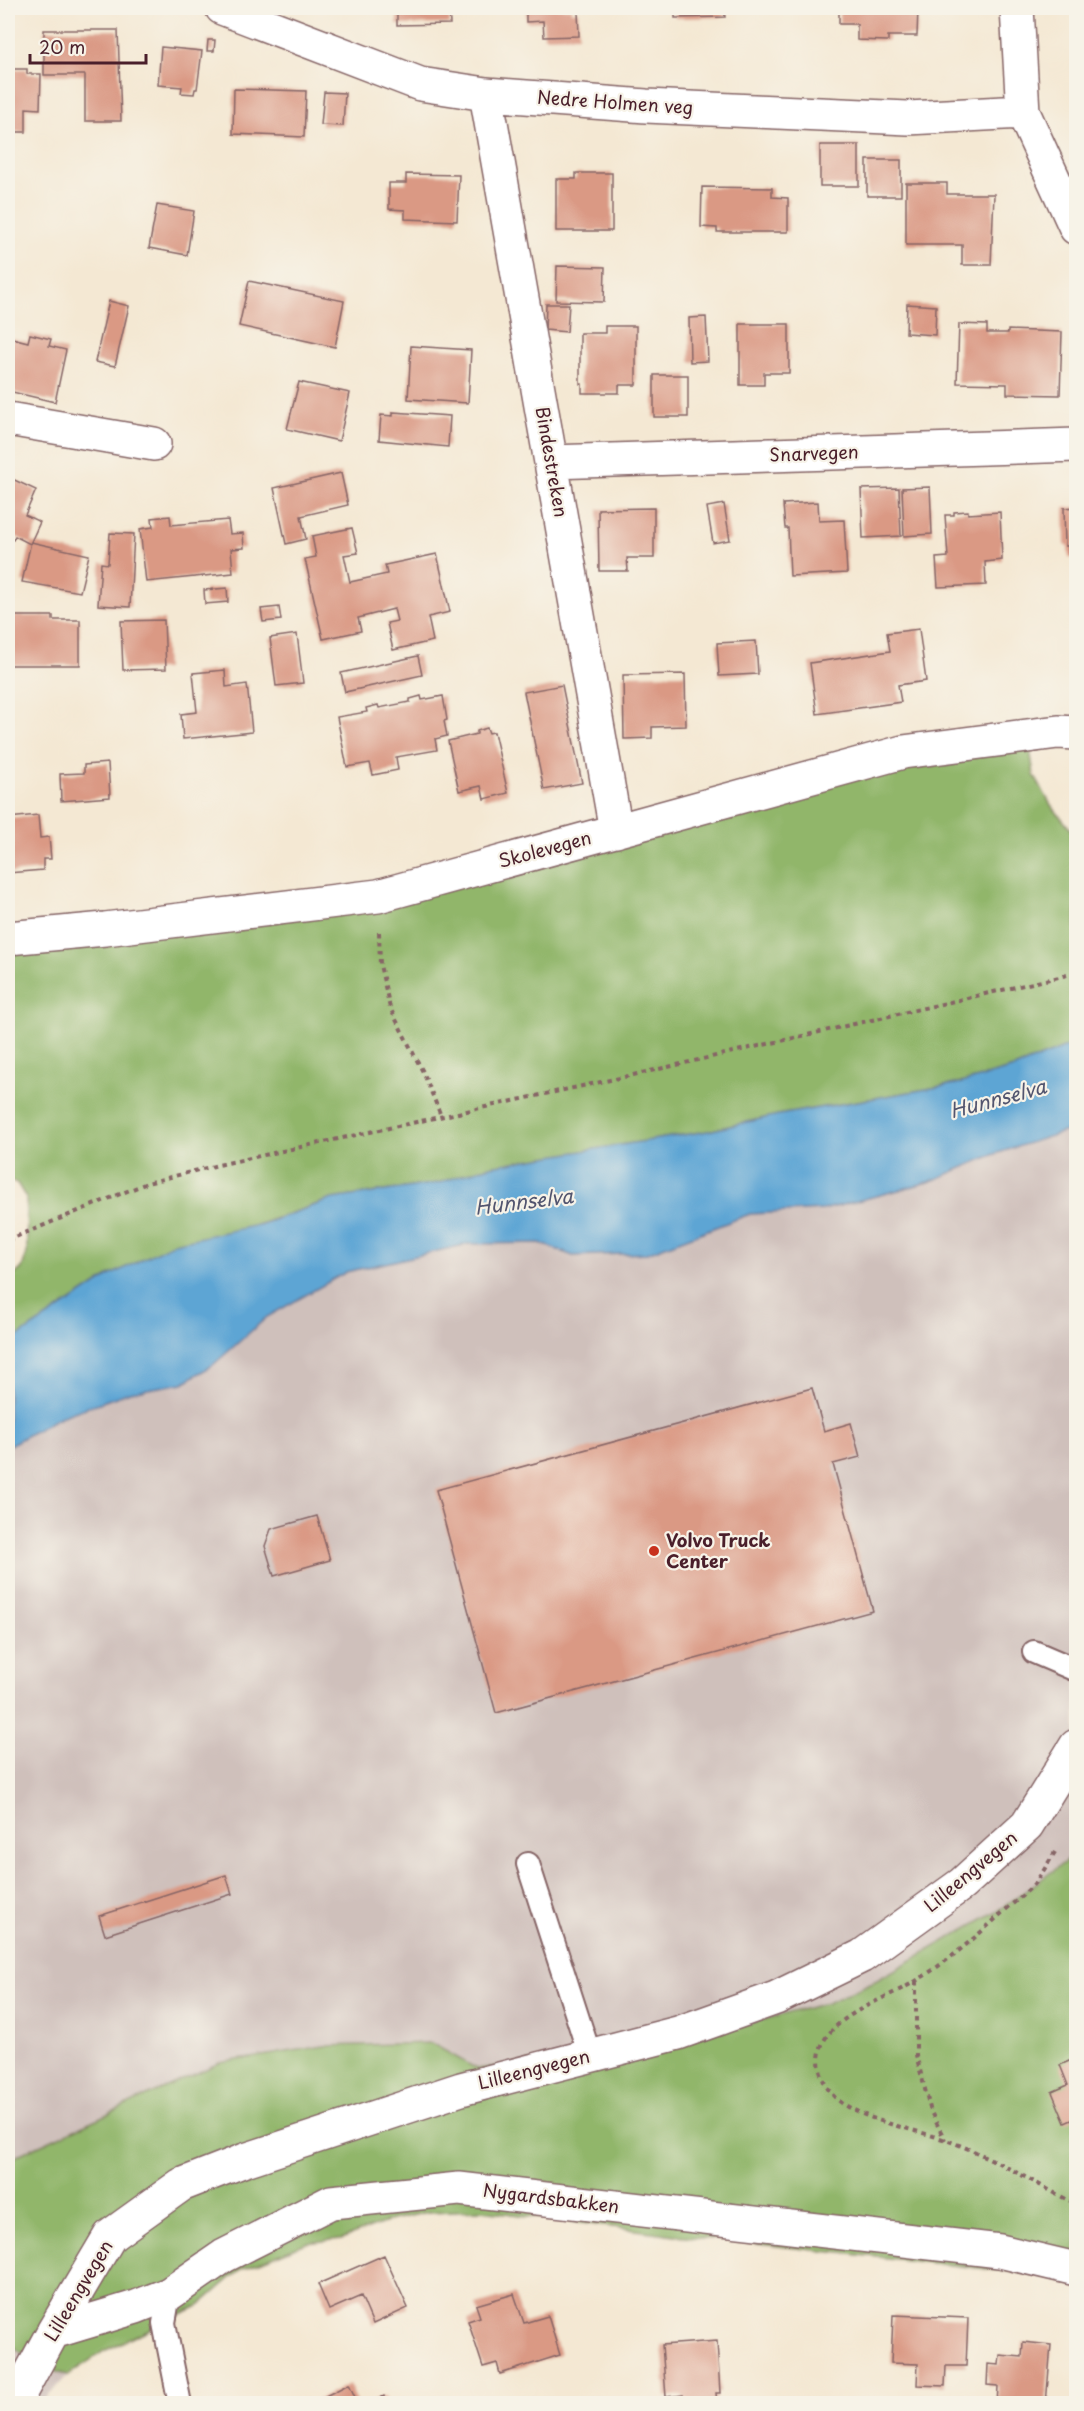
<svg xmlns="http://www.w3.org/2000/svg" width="1084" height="2411" font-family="'Playpen Sans',sans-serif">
<rect width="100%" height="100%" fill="#f7f3e8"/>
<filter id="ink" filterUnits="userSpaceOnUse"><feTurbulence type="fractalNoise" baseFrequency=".0167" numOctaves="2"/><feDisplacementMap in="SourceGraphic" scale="12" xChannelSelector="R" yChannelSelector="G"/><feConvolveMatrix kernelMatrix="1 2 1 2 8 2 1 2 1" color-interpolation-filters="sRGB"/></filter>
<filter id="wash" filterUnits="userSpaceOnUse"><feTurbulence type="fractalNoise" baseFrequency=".008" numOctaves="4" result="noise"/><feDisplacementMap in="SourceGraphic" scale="24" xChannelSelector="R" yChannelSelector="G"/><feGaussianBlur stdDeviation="1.35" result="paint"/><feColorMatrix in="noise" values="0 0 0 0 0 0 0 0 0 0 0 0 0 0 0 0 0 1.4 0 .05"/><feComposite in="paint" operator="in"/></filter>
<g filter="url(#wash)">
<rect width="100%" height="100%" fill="#f4e8d3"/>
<!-- industrial -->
<path fill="#cfc0bb" d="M1076,1128V1854L1002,1908L877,1980L827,2003L586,2071L219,2063L20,2154L8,2163V1446L60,1417L130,1392L183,1383L213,1365L267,1317L346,1272L468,1244L540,1243L573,1256L647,1253L750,1214L823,1210L929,1182L995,1154Z
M8,2341L20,2353L50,2372L68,2375L42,2403H8Z"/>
<!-- forest -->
<path fill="#91b66b" stroke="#6e6a4b" stroke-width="1.5" d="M1028,736L1034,775L1051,805L1076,836V1043L1014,1068L961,1083L778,1115L708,1131L490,1166L438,1183L332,1199L109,1276L8,1343V1281L22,1268L27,1252L26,1198L17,1183L8,1180V944L435,872Z
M1076,1854V2272L1051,2276L667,2234L482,2210L428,2212L392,2220L341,2239L306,2243L240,2270L200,2305L104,2351L68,2375C44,2370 25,2358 8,2341V2163L20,2154L219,2063L324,2046L431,2043L477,2069L669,2044L827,2003L877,1980L1002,1908Z"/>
<!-- water -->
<path fill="#5da5d4" stroke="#546280" stroke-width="1.5" d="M1076,1043V1128L995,1154L929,1182L823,1210L750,1214L647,1253L573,1256L540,1243L468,1244L346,1272L267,1317L213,1365L183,1383L130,1392L60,1417L8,1446V1343L109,1276L174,1243L262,1224L332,1199L438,1183L490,1166L708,1131L778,1115L961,1083L1014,1068Z"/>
<g id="blocks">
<!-- building -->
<path fill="#da9984" d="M390,8H449L450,24L397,25V11H390Z
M526,8H571V12L578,11L579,36L544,37L543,21L526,22Z
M675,8H724L725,17L675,18Z
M839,8H918L917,36H888V41L857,40V24H839Z
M44,30H118L121,121H85V75H44Z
M208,40H215L214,51H207Z
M161,47L202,51L197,89H195L194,94L181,93L182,87L158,85Z
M8,69H27V74H41L40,109L26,108V132H8Z
M234,89L306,91L304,137L233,134Z
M324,92L345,93L343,126L321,125Z
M820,145H859V186H820Z
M867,160H901V196H867Z
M576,173H612V231H556V179H576Z
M406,174L459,175L457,221L405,219V210L389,209V183H406Z
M906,183H947V194H994L991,265H962V245H906Z
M702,187L772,188V197L788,198V232H717V228L701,227Z
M157,205L194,211L187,255L149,248Z
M557,266L605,267L604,302L556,301Z
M249,281L344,301L335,347L239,326Z
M109,301L129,306L115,366L95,362Z
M546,304H569L567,332L545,330Z
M907,304L936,306L935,335L906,333Z
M706,317L708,361L690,362L689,318Z
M740,324H789V373H764V385H740Z
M959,324L987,325V333H1008V330L1062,332L1060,395L1007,394V384L957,383Z
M605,326H636V385H619V393H582V384H580V333H605Z
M30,334L51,339L49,346L66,350L55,402L8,391V356L12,338L28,342Z
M411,346L471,350L468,403L408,399Z
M654,375H688V417H654Z
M299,382L350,393L339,441L287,429Z
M393,412L450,416L448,447L379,440L381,415L393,416Z
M341,473L348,505L301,516L306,539L286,544L274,488Z
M8,477L36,490L25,515L40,522L30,544L15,536L13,540L8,538Z
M930,487L932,534L904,536L902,488Z
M899,488L901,536L863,538L861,489Z
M818,502L819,521L844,520L847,573L790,576L788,528H785L783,504Z
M724,504L730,540L713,543L707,507Z
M1076,507V569H1074L1073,558H1069L1068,546H1065L1064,508Z
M654,508V558H627L628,571H599L598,509Z
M968,511V514L1000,512L1002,560L985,562L986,585L938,587L936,558L948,557L945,515H954V512Z
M170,516L171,525L228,520L230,534L243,533L244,548L231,549L233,573L146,582L140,529L153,527L152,518Z
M352,528L358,553L344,555L350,582L387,574L385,565L437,554L450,612L428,617L433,641L393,650L387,623L397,621L394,609L358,618L361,631L323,639L305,559L316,557L312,536Z
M110,533L134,534L130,607L98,605L101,563L108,564Z
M31,542L89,555L80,592L22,582Z
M227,588L228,602L205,604L204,590Z
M279,607L281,620L263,622L261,609Z
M8,616H53V620H80V665H8Z
M164,620L166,669L123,670L121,621Z
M919,629L926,681L898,685L901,702L817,714L810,663L890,651L887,633Z
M297,634L303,683L276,686L270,638Z
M756,641L758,674L719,676L717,643Z
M418,656L422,675L345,692L341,673Z
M225,670L226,687L247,684L252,732L183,739L181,714L197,712L193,673Z
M685,674L686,726L652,727V738L624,739L623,675Z
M562,685L582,783L544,790L524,692Z
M421,696L422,700L443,696L447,720L444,721L447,736L435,739L437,750L396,757L398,770L373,775L370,763L347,767L337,717L367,712L366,708L378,705L379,708L410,702V699Z
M487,728L489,733L494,732L508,793L484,799L481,786L459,791L448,741L477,734V731Z
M108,763L110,797L61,801L60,774L84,773V765Z
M38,815L40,838L49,837L51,859H43V870L8,873V818Z
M812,1388L824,1431L851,1423L860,1457L833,1464L873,1611L496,1713L436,1490Z
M317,1516L330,1560L274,1576L265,1546L271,1529Z
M226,1875L232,1894L105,1935L99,1916Z
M1076,2058V2118L1065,2123L1052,2092L1068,2085L1060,2065Z
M384,2255L408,2308L373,2324L361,2296L329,2310L318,2284Z
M514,2294L524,2323L548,2316L560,2355L500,2374L497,2363L483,2367L468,2321L480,2317L476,2305Z
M893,2315L968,2318L966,2366H946L945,2386L917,2385L918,2364L891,2363Z
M717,2341L720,2393H716L717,2404H683V2395L666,2397L662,2345Z
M1023,2342L1051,2345L1046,2404H997L998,2386L987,2385L988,2364L999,2365L1000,2355L1022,2357Z
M349,2384L358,2404H310Z
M384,2396L387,2404H368Z"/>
</g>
</g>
<g filter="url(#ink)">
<use href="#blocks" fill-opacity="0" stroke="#866566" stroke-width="1.5"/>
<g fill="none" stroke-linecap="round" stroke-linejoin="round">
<!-- service casing -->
<g stroke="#866566" stroke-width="26">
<path id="service" d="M1034,1652L1076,1670
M528,1864L590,2056
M169,2294L164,2323L180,2404"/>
</g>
<!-- minor casing -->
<g stroke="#866566" stroke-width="36">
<path id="minor" d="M222,8L420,84L486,94L646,106L908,118L1023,112
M1017,8L1023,112L1076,228
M486,94L616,831
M8,419L154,444
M551,462L1076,445
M8,938L105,929L378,896L903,752L1058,732L1076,733
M53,2332L136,2307L169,2294L224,2256L331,2202L459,2189L1000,2251L1076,2269
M14,2404L53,2332L110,2236L181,2185L245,2160L461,2089L678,2033L776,1998L862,1956L962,1884L1027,1825L1076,1746"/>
</g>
<!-- path -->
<path stroke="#866566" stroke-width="4" stroke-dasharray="4.5 4.5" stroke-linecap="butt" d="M379,932L380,965L390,1008L424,1074L441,1116
M8,1240L147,1183L218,1165L633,1075L1076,973
M1055,1852C1048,1863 1041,1876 1032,1886C1023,1896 1012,1904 1002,1913C975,1938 947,1962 916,1981C888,1998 848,2009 827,2036C811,2057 821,2089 842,2103C876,2125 918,2129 954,2143C996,2159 1036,2184 1076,2204
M916,1981V2055L931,2112L945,2140"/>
<!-- service -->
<use href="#service" stroke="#fff" stroke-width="22"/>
<!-- minor -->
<use href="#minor" stroke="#fff" stroke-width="33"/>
</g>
</g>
<!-- markers -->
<circle fill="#c8321e" stroke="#f7f3e8" stroke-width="2" cx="654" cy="1551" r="6"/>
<g text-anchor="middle" stroke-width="4.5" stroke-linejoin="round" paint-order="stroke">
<!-- street labels -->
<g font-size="18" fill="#4a1f2b" stroke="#f7f3e8">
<text transform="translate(615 103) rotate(4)" y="6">Nedre Holmen veg</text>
<text transform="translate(814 454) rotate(-2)" y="6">Snarvegen</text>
<text transform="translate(551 462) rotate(80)" y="6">Bindestreken</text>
<text transform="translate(545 850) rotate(-15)" y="6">Skolevegen</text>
<text transform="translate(971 1872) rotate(-40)" y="6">Lilleengvegen</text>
<text transform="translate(534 2070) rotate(-14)" y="6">Lilleengvegen</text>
<text transform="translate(551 2199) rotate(7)" y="6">Nygardsbakken</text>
<text transform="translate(79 2291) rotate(-59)" y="6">Lilleengvegen</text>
</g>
<!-- poi labels -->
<g font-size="18" font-weight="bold" fill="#4a1f2b" stroke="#f7f3e8" text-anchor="start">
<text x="666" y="1547">Volvo Truck<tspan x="666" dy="21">Center</tspan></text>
</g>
<!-- water labels -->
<g font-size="20" font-style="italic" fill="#52556f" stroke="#f7f3e8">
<text transform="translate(998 1099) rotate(-15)" y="7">Hunnselva</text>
<text transform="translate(524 1202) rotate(-7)" y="7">Hunnselva</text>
</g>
</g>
<!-- margin -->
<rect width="1084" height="2411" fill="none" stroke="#f7f3e8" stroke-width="30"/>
<!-- scale -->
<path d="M30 54v9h116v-9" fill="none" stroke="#4a1f2b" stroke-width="3"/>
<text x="39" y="54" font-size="18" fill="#4a1f2b" stroke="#f7f3e8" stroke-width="4.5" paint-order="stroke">20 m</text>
</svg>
